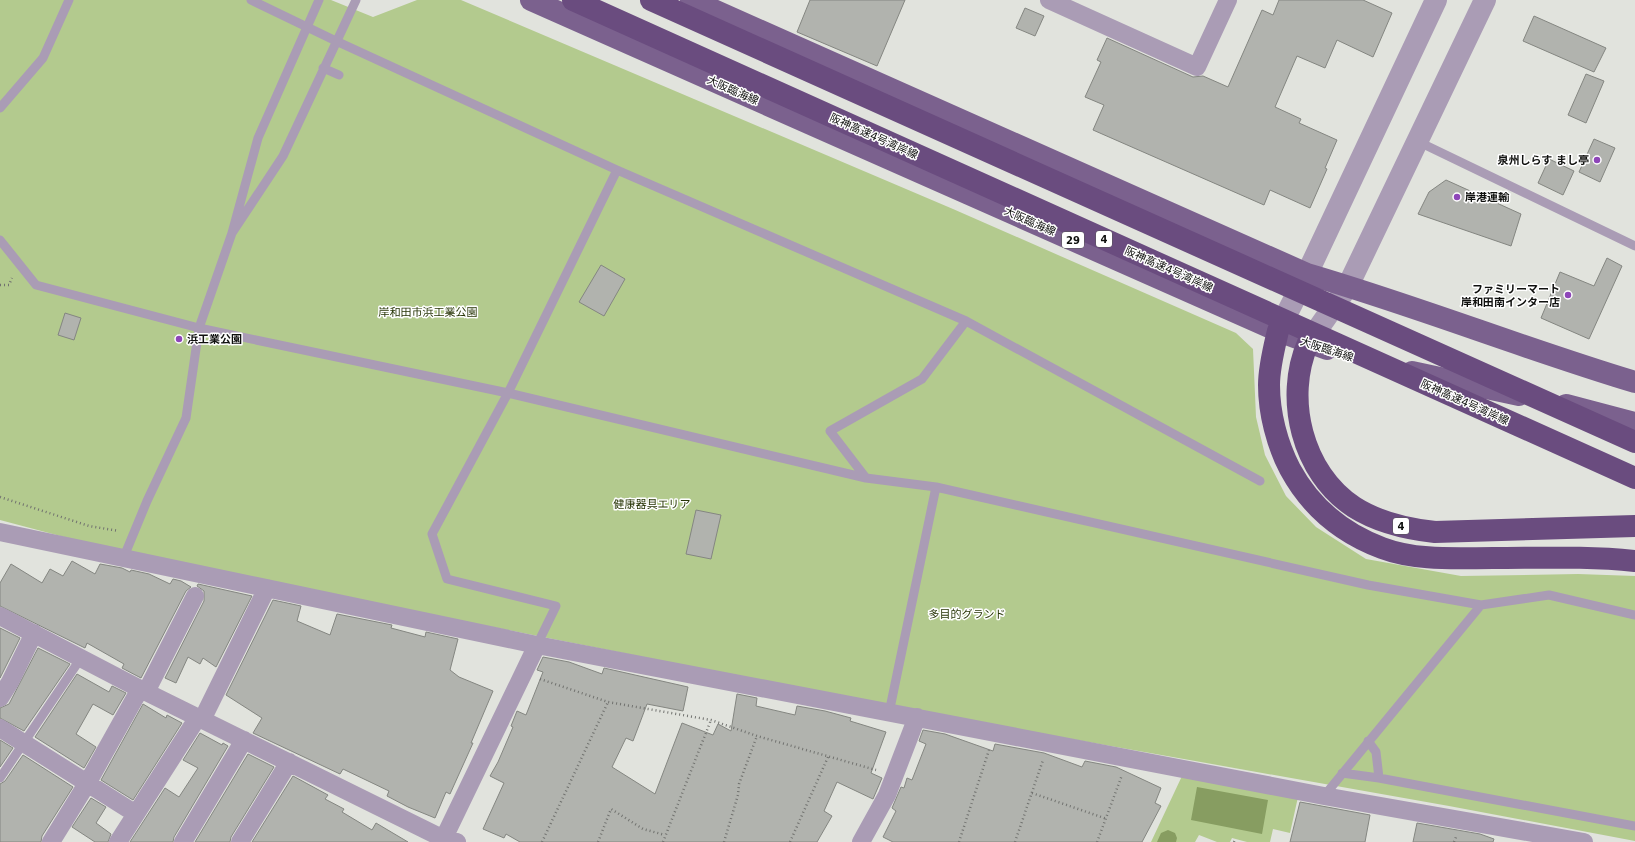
<svg xmlns="http://www.w3.org/2000/svg" width="1635" height="842" font-family="'DejaVu Sans','Noto Sans JP',sans-serif">
<rect width="100%" height="100%" fill="#e1e3dd"/>
<!-- green -->
<path fill="#b3ca8e" d="M0,0H331L373,17L417,0H461L953,209L1236,333L1253,349L1256,417L1265,455L1286,496L1316,527L1366,559L1461,576L1578,574L1635,576V841L1449,806L913,711L132,555L0,520Z
M1182,776L1298,797L1290,833L1273,829L1270,842H1247L1232,838L1230,842H1217L1199,835L1195,842H1151Z"/>
<!-- water -->
<path fill="#879d61" d="M1197,787L1268,800L1262,834L1191,820Z
M1168,830L1175,833L1177,838L1176,842H1157L1161,833Z"/>
<!-- building -->
<path fill="#b1b3ae" stroke="#848681" d="M810,0H905L877,66L797,32Z
M1279,0H1363L1392,13L1373,57L1337,40L1325,68L1297,56L1275,107L1301,119L1299,123L1337,140L1325,168L1327,169L1310,208L1270,190L1264,205L1093,130L1104,105L1085,97L1101,62L1097,60L1107,38L1193,77L1203,76L1228,87L1262,10L1273,15Z
M1025,8L1044,16L1035,36L1016,28Z
M1534,16L1606,48L1594,72L1523,41Z
M1586,74L1604,81L1586,123L1568,115Z
M1594,139L1615,148L1600,182L1579,172Z
M1549,159L1574,171L1563,195L1538,183Z
M1446,180L1521,214L1511,246L1418,214L1429,192Z
M1607,258L1622,266L1589,339L1541,318L1560,272L1594,286Z
M601,265L625,279L604,316L579,302Z
M65,313L81,318L74,340L58,335Z
M696,510L721,515L711,559L686,554Z
M72,561L95,574L100,564L122,568L130,572L131,570L149,574L170,584L173,579L181,581L191,587L186,591L141,678L122,668L124,664L87,643L85,648L0,606V583L11,564L42,583L50,569L63,576Z
M198,584L252,596L216,667L203,658L200,664L188,657L176,683L165,678L204,601V591L197,586Z
M273,600L301,606L297,621L330,635L337,614L392,625L391,628L425,637L426,632L458,639L450,670L459,677L493,691L471,743H473L450,794L446,792L435,818L408,807L387,796L389,791L343,769L340,774L253,733L262,718L226,695Z
M0,628L20,638L0,678Z
M38,648L70,664L24,731L0,718V708L9,704Z
M543,657L569,662L602,674L604,668L688,687L683,711L647,704L633,741L626,738L612,767L655,794L682,723L713,735L718,724L731,731L737,694L757,698L756,706L795,715L797,706L825,711L851,718L850,721L886,732L871,773L882,778L873,799L837,782L824,811L832,816L817,842H520L506,834L504,838L483,829L504,783L490,776L498,762L513,727L511,726L517,711L526,715L543,672L537,670Z
M77,674L109,692L112,686L126,693L113,715L93,704L76,734L96,747L84,768L35,737Z
M143,704L166,718L167,715L182,723L133,800L101,780Z
M923,730L945,734L993,751L995,744L1044,753L1082,767L1085,761L1116,767L1161,788L1155,803L1161,806L1142,842H893L883,837L896,811L892,808L901,787L904,788L907,778L912,780L926,744L919,741Z
M200,733L222,745L223,743L228,746L174,837L173,842H130L165,788L179,797L198,768L183,760Z
M0,740L13,748L0,767Z
M248,754L274,767L231,837L230,842H195Z
M23,755L73,787L42,836L41,842H0V784L5,781Z
M293,776L328,795L325,799L344,809L342,812L372,830L376,823L408,842H252Z
M91,798L106,807L96,823L111,834L108,842H95L72,827Z
M1300,802L1370,815L1365,842H1290Z
M1417,823L1480,834L1494,839L1493,842H1413Z"/>
<g fill="none" stroke-linecap="round" stroke-linejoin="round">
<!-- path -->
<path stroke="#71726f" stroke-width="2.5" stroke-dasharray="1 3" stroke-linecap="butt" d="M0,285H9L12,278
M0,497L89,526L119,531
M540,679L608,702L711,720L757,736L876,770
M1032,793L1107,819
M542,842L608,702
M598,842L611,809L643,829L665,835
M663,842L711,720
M724,842L738,795L739,784L757,736
M790,842L828,757
M959,842L989,750
M1015,842L1043,760
M1097,842L1122,775
M1234,842L1235,840
M1454,842L1456,837"/>
<!-- service -->
<path stroke="#aa9cb5" stroke-width="9" d="M251,0L336,41L617,170L966,321L1260,481
M319,0L258,138L232,233L283,156L356,0
M323,68L339,75
M0,108L43,58L69,0
M1419,142L1635,246
M0,240L36,285L199,328L508,393L866,478L936,487L1368,585L1481,605L1549,595L1635,615
M866,478L830,431L922,379L966,321
M123,559L147,501L186,418L199,328L232,233
M537,645L556,606L447,579L432,534L508,393L617,170
M889,713L936,487
M1368,741L1376,752L1379,778
M1342,773L1379,778L1635,826
M0,778L81,658
M1324,796L1481,605"/>
<!-- minor -->
<path stroke="#aa9cb5" stroke-width="18" d="M1049,0L1197,67L1228,0
M0,532L537,645L1324,796L1584,842
M0,616L140,689L444,839L457,842
M146,692L195,596
M0,698L10,682L34,633
M202,720L267,588
M0,728L136,814
M51,842L88,782L140,689
M118,842L198,717
M183,842L244,740
M240,842L289,762
M442,842L537,645
M861,842L887,795L917,717"/>
<!-- tertiary -->
<path stroke="#aa9cb5" stroke-width="22" d="M1278,331L1307,274L1436,0
M1308,343L1348,286L1485,0"/>
<!-- primary -->
<path stroke="#7b618e" stroke-width="22" d="M531,0L1278,331L1327,349
M691,0L1307,274C1417,306 1525,349 1635,382
M1412,372L1519,395
M1566,405L1635,423"/>
<!-- motorway -->
<path stroke="#6a4c7f" stroke-width="22" d="M573,0L1635,478
M651,0L1635,442
M1278,331C1274,348 1269,367 1269,385C1269,413 1277,444 1290,469C1310,506 1342,533 1382,548C1416,561 1457,558 1493,558C1540,558 1588,556 1635,561
M1308,343C1284,398 1302,473 1354,507C1379,523 1407,529 1435,532L1635,526"/>
</g>
<!-- markers -->
<g fill="#8e46b9" stroke="#fff" stroke-width="1.5">
<circle cx="1597" cy="160" r="4"/>
<circle cx="1457" cy="197" r="4"/>
<circle cx="1568" cy="295" r="4"/>
<circle cx="179" cy="339" r="4"/>
</g>
<g text-anchor="middle" stroke-width="3" stroke-linejoin="round" paint-order="stroke">
<!-- shield labels -->
<g fill="#fff" stroke="#575856" stroke-width="1">
<rect x="1096" y="231" width="16" height="16" rx="3"/>
<rect x="1062" y="232" width="22" height="16" rx="3"/>
<rect x="1393" y="518" width="16" height="16" rx="3"/>
</g>
<g font-size="10" font-weight="bold" fill="#0f100e">
<text x="1104" y="243">4</text>
<text x="1073" y="244">29</text>
<text x="1401" y="530">4</text>
</g>
<!-- street labels -->
<g font-size="11" fill="#0f100e" stroke="#fff">
<text transform="translate(733 90) rotate(24)" y="4">大阪臨海線</text>
<text transform="translate(874 136) rotate(24)" y="4">阪神高速4号湾岸線</text>
<text transform="translate(1030 221) rotate(24)" y="4">大阪臨海線</text>
<text transform="translate(1169 269) rotate(24)" y="4">阪神高速4号湾岸線</text>
<text transform="translate(1327 349) rotate(18)" y="4">大阪臨海線</text>
<text transform="translate(1465 402) rotate(24)" y="4">阪神高速4号湾岸線</text>
</g>
<!-- poi labels -->
<g font-size="11" font-weight="bold" fill="#0f100e" stroke="#fff" text-anchor="end">
<text x="1589" y="164">泉州しらす まし亭</text>
<text x="1465" y="201" text-anchor="start">岸港運輸</text>
<text x="1560" y="293">ファミリーマート<tspan x="1560" dy="13">岸和田南インター店</tspan></text>
<text x="187" y="343" text-anchor="start">浜工業公園</text>
</g>
<!-- park labels -->
<g font-size="11" fill="#273506" stroke="#fff">
<text x="428" y="316">岸和田市浜工業公園</text>
<text x="652" y="508">健康器具エリア</text>
<text x="967" y="618">多目的グランド</text>
</g>
</g>
</svg>
